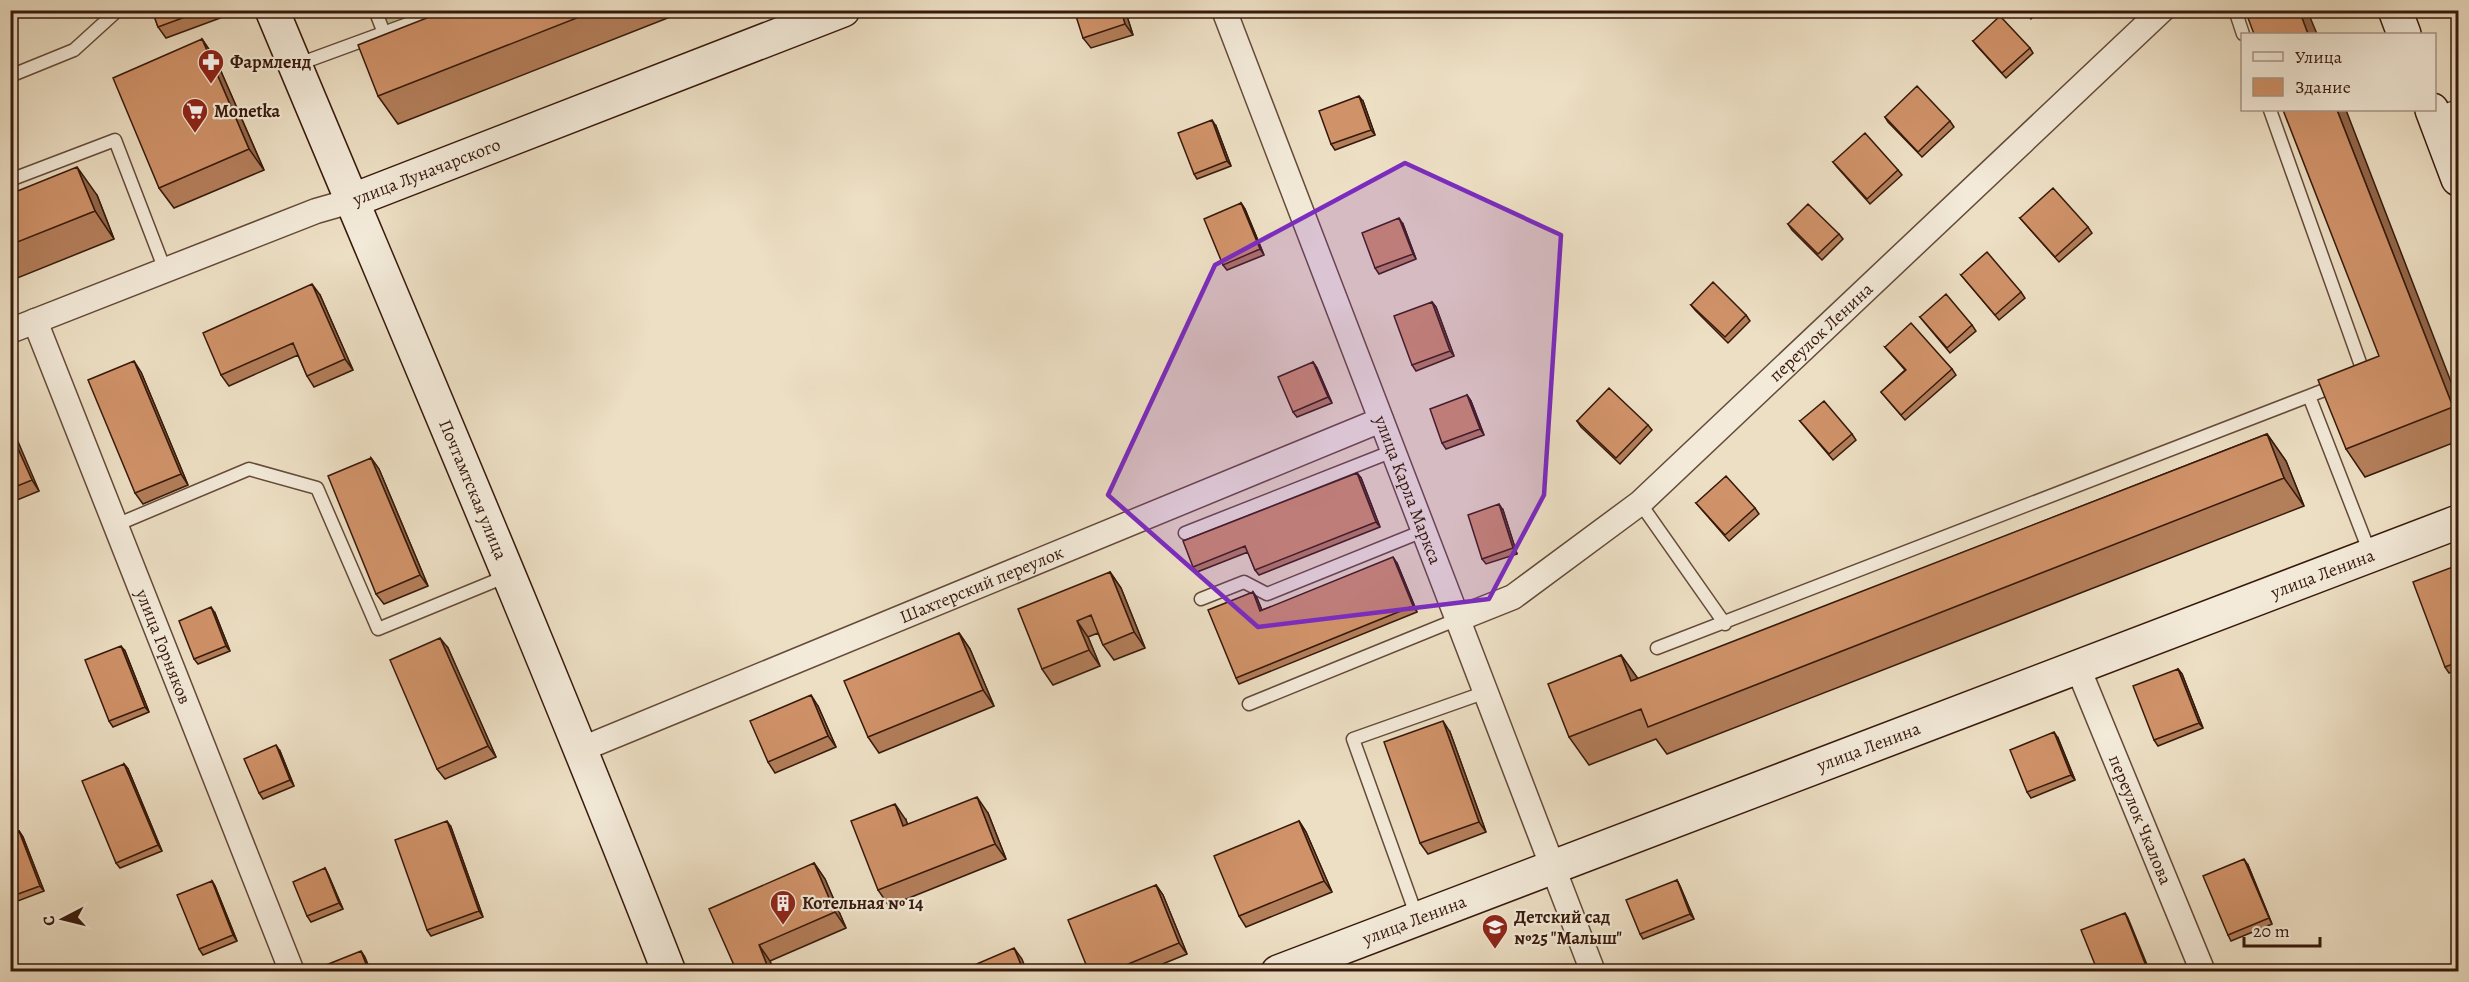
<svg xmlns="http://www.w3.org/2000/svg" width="2469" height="982" font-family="Alegreya,serif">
<rect width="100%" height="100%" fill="#eddfc4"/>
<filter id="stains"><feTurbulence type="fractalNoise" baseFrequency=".00333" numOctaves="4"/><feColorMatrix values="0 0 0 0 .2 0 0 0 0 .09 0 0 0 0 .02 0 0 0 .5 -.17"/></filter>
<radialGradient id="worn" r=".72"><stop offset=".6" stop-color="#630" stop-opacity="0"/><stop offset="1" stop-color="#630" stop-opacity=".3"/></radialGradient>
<!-- green -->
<path fill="#bdc091" stroke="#7a6c4e" stroke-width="1.5" d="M381,11H429L387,26Z"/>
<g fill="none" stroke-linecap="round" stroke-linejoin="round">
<!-- lane casing -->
<g stroke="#644a39" stroke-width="15">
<path id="lane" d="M375,10L384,33
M2235,10L2243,34
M296,65L446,10
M10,76L74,50L118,10
M2270,110L2364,374L2358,376
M2435,114L2458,106
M10,180L115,140L165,270
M2337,385L2309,396L2370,553
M1640,503L1725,624
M116,525L249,469L317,488L378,629L507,576
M1185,533L1393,451
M1201,599L1244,582L1267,594L1423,531
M1657,648L2309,396
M1249,704L1458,619
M1417,917L1353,739L1486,692"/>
</g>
<!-- street casing -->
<g stroke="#644a39" stroke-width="27">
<g id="street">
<path id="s1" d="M1224,10L1593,972"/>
<path id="s2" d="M35,321L292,972"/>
<path d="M10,331L316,211L351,201"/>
<path id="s3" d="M1458,619L1513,597L1640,503L2162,10"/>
<path id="s4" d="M2078,668L2203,972"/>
<path id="s5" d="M582,749L1381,420"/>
</g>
</g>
<!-- secondary casing -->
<g stroke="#37190b" stroke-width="36">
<g id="secondary">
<path id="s6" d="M272,10C406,331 543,649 669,972"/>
<path d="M2395,10L2404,34"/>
<path d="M2432,110L2458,179"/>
<path id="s7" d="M351,201L843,10"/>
<path id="s8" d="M1278,972L2458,522"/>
</g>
</g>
<!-- lane -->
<use href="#lane" stroke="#f3ead9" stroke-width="12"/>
<!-- street -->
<use href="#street" stroke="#f3ead9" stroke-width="24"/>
<!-- secondary -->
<use href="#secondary" stroke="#f3ead9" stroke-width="33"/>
</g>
<!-- wall -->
<path fill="#b37e5a" stroke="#37190b" stroke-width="1.5" d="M152,10H221L223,17L166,38L158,27Z
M447,10H688L398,124L378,96Z
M1125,10L1133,35L1091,48L1083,38Z
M2023,10H2040L2031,19Z
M202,39L216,60L264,170L174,208L159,188Z
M1973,41L2030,48L2033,53L2006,78L1977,46Z
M1363,101L1375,135L1335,150L1331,144Z
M1885,117L1950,121L1954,127L1922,157L1888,122Z
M1216,126L1231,166L1197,179L1194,174Z
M1833,162L1898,170L1902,175L1870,204L1837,167Z
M10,194L97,195L114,239L10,281Z
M1241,203L1245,209L1264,255L1227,270L1223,265Z
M2020,218L2088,227L2092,233L2059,262Z
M1403,224L1416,259L1379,274L1375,268Z
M1788,224L1839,234L1843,239L1822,260L1792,230Z
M1961,275L2021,292L2025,298L1999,320Z
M320,295L353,370L314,387L307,376L298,355L229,386L221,375Z
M1432,302L1436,307L1454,356L1416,371L1412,365Z
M1691,305L1746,315L1750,321L1728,343L1695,310Z
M1920,317L1972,325L1976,331L1950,353Z
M1885,347L1952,369L1956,375L1905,420L1881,392L1905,370Z
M2379,356L2458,400V441L2365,477L2346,449Z
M1313,362L1317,368L1332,403L1297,417L1293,412Z
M141,372L188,485L143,504L135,493Z
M1467,395L1471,401L1484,435L1446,449L1442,443Z
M1577,421L1648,425L1652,430L1620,464L1581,427Z
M1800,421L1852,434L1856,440L1833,460Z
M10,425L39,491L10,503Z
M2267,434L2286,461L2304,506L1667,754L1656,739L1589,765L1569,737L1621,655L1638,679Z
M371,458L379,469L428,586L384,604L376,594Z
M1357,473L1361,478L1380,527L1259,575L1255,570L1248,552L1197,572L1193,567Z
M1696,503L1755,508L1759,514L1729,541Z
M1503,510L1517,554L1486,564L1482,559Z
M1397,563L1417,612L1239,684L1236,678L1253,592L1257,598L1262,610Z
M2458,565V669L2449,673L2445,667Z
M1110,572L1121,588L1145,648L1114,660L1103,645L1098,633L1088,637L1100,666L1053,685L1042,669Z
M215,613L230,651L198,664L194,659Z
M959,633L970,649L994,706L879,753L868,737Z
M448,648L496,757L445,779L437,769Z
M125,651L149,712L113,727L109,721Z
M2178,669L2182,674L2203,728L2158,746L2154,740Z
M818,706L836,747L775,773L768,762Z
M1450,732L1486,832L1428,854L1420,843Z
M2058,738L2075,780L2031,798L2027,792Z
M280,751L294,786L263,799L259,793Z
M124,764L128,769L162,851L120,868L116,863Z
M988,813L1006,859L889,906L878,890L906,820L907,824Z
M1299,821L1306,832L1332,892L1246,927L1239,916Z
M451,827L483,917L431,936L427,930Z
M19,831L23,837L44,891L10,904V835Z
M814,863L825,879L846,928L770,961L774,972H737Z
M2248,865L2272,924L2231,941L2228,935Z
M325,868L328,874L343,909L311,922L307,916Z
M1677,880L1680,886L1694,919L1643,939L1640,934Z
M212,881L215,886L237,941L203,955L199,949Z
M1156,885L1163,895L1187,954L1143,972H1089Z"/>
<!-- shaded-wall -->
<path fill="#92664a" stroke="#37190b" stroke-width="1.5" d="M1121,10H1125L1133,35L1125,24Z
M2299,10H2307L2317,34H2308Z
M202,39L216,60L264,170L249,149Z
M1359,96L1363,101L1375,135L1371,130Z
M2337,110H2346L2458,400V416L2453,407Z
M1212,120L1216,126L1231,166L1227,161Z
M77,167L97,195L114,239L95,211Z
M1241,203L1245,209L1264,255L1260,249Z
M1399,218L1403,224L1416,259L1413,254Z
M312,284L320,295L353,370L345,359Z
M1432,302L1436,307L1454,356L1450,351Z
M134,361L141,372L188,485L181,474Z
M1313,362L1317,368L1332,403L1328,397Z
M1467,395L1471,401L1484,435L1480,429Z
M11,425L39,491L32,480L10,431Z
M2267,434L2286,461L2304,506L2284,478Z
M371,458L379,469L428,586L420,575Z
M1357,473L1361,478L1380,527L1376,522Z
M1499,504L1503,510L1517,554L1513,548Z
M1393,557L1397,563L1417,612L1413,606Z
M1110,572L1121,588L1145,648L1134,632Z
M1253,592L1257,598L1264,616L1260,611Z
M211,607L215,613L230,651L226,646Z
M1077,621L1088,637L1100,666L1089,650Z
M959,633L970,649L994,706L983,690Z
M440,638L448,648L496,757L488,746Z
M121,646L125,651L149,712L145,707Z
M1621,655L1641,683L1631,681Z
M2178,669L2182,674L2203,728L2199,723Z
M811,695L818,706L836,747L828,736Z
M1443,721L1450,732L1486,832L1479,822Z
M2054,732L2058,738L2075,780L2071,775Z
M276,745L280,751L294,786L290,780Z
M124,764L128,769L162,851L158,845Z
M977,797L988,813L1006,859L995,844Z
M895,804L906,820L914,842L903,826Z
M447,821L451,827L483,917L479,911Z
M1299,821L1306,832L1332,892L1324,881Z
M19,831L23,837L44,891L40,886Z
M2244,859L2248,865L2272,924L2269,918Z
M814,863L825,879L846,928L835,912Z
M325,868L328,874L343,909L339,903Z
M1677,880L1680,886L1694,919L1690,914Z
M212,881L215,886L237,941L233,935Z
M1156,885L1163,895L1187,954L1179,943Z
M2125,913L2128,918L2150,972L2148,971Z
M759,945L770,961L774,972H772L767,965Z
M1014,948L1022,959L1027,972H1024Z
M361,951L365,957L371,972H369Z"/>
<!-- building -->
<path fill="#d09269" stroke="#37190b" stroke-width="1.5" d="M152,10H204L158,27Z
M447,10H597L378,96L358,45Z
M1074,10H1121L1125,24L1083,38Z
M2245,10H2299L2308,34H2254Z
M2000,16L2030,48L2002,73L1973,41Z
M202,39L249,149L159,188L113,78Z
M1917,86L1950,121L1918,152L1885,117Z
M1359,96L1371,130L1331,144L1319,111Z
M2283,110H2337L2453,407L2346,449L2318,380L2379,356Z
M1212,120L1227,161L1194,174L1178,133Z
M1865,133L1898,170L1867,199L1833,162Z
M77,167L95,211L10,245V194Z
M2053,188L2088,227L2055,257L2020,218Z
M1241,203L1260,249L1223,265L1204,219Z
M1808,204L1839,234L1818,254L1788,224Z
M1399,218L1413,254L1375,268L1362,233Z
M1987,252L2021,292L1995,315L1961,275Z
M1713,282L1746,315L1725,337L1691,305Z
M312,284L345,359L307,376L293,343L221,375L203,333Z
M1946,294L1972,325L1947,348L1920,317Z
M1432,302L1450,351L1412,365L1394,316Z
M1911,323L1952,369L1901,415L1881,392L1906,370L1885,347Z
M134,361L181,474L135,493L88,380Z
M1313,362L1328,397L1293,412L1278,377Z
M1609,388L1648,425L1616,458L1577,421Z
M1467,395L1480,429L1442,443L1430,409Z
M1824,401L1852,434L1829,454L1800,421Z
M10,431L32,480L10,489Z
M2267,434L2284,478L1648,727L1641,709L1569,737L1548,684L1621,655L1631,681Z
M371,458L420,575L376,594L328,476Z
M1357,473L1376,522L1255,570L1245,546L1193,567L1183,541Z
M1726,476L1755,508L1725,535L1696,503Z
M1499,504L1513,548L1482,559L1468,515Z
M1393,557L1413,606L1236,678L1208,610L1253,592L1260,611Z
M2458,565V662L2445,667L2413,582Z
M1110,572L1134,632L1103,645L1091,615L1077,621L1089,650L1042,669L1018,609Z
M211,607L226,646L194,659L179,621Z
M959,633L983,690L868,737L844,681Z
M440,638L488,746L437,769L390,660Z
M121,646L145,707L109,721L85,660Z
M2178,669L2199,723L2154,740L2133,686Z
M811,695L828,736L768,762L750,721Z
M1443,721L1479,822L1420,843L1384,742Z
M2054,732L2071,775L2027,792L2010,750Z
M276,745L290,780L259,793L244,759Z
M124,764L158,845L116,863L82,781Z
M977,797L995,844L878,890L851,821L895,804L903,826Z
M447,821L479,911L427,930L395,840Z
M1299,821L1324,881L1239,916L1214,856Z
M19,831L40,886L10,897V835Z
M2244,859L2269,918L2228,935L2203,876Z
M814,863L835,912L759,945L767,965L752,972H737L709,909Z
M325,868L339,903L307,916L293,882Z
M1677,880L1690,914L1640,934L1626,900Z
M212,881L233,935L199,949L177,895Z
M1156,885L1179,943L1109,972H1089L1068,920Z
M2125,913L2148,971L2098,972L2081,930Z
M1014,948L1024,972H958Z
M361,951L369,972H329L326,965Z"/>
<!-- marked area -->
<path fill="#7b2cbf" fill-opacity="0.2" stroke="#7b2cbf" stroke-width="4.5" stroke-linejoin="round" d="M1405,163L1561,235L1544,495L1489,599L1258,627L1108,495L1215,265Z"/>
<!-- icons -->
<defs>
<g id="pharmacy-pin" transform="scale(1.35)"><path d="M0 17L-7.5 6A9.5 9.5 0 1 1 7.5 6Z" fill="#8f2418" stroke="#f3ead9"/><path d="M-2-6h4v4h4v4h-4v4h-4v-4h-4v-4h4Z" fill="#fff"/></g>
<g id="supermarket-pin" transform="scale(1.35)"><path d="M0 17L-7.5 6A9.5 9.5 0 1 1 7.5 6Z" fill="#8f2418" stroke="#f3ead9"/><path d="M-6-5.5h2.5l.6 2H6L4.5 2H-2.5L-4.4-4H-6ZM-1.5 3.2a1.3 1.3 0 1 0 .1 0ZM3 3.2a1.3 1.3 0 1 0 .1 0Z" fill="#fff"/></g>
<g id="building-pin" transform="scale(1.35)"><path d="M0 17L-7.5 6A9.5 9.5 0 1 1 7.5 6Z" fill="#8f2418" stroke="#f3ead9"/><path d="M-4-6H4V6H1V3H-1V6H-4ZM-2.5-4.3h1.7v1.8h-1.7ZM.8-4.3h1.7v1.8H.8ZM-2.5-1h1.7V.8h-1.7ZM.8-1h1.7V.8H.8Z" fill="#fff"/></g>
<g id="school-pin" transform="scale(1.35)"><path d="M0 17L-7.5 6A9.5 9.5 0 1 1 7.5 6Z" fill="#8f2418" stroke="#f3ead9"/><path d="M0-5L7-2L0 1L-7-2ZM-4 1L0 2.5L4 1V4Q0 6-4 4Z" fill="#fff"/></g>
</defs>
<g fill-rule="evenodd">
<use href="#pharmacy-pin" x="211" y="62"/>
<use href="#supermarket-pin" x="195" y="111"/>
<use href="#building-pin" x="783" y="903"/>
<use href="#school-pin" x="1495" y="927"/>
</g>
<g text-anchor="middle" stroke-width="4.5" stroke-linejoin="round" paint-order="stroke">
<!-- poi labels -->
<g font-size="18" font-weight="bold" fill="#37190b" stroke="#f3ead9" text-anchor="start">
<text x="230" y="68">Фармленд</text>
<text x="214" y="117">Monetka</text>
<text x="802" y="909">Котельная № 14</text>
<text x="1514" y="923">Детский сад<tspan x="1514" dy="21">№25 "Малыш"</tspan></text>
</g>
<!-- street labels -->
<g font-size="18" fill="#37190b" stroke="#f3ead9">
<text dy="6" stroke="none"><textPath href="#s7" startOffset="81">улица Луначарского</textPath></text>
<text dy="6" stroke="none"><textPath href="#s3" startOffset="466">переулок Ленина</textPath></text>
<text dy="6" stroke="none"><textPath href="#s6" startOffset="520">Почтамтская улица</textPath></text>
<text dy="6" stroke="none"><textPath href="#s1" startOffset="514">улица Карла Маркса</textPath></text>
<text dy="6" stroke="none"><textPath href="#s8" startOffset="1118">улица Ленина</textPath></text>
<text dy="6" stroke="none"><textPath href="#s5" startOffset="432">Шахтерский переулок</textPath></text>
<text dy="6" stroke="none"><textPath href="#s2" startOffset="350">улица Горняков</textPath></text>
<text dy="6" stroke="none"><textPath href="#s8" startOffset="632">улица Ленина</textPath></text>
<text dy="6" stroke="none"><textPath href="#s4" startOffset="164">переулок Чкалова</textPath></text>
<text dy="6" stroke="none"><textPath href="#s8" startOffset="146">улица Ленина</textPath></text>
</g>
</g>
<!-- margin -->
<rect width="2469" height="982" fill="none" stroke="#eddfc4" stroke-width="36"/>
<rect x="12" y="12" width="2445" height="958" fill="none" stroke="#37190b" stroke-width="3"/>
<rect x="18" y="18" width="2433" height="946" fill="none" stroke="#37190b" stroke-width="1.5"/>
<!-- legend -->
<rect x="2241" y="33" width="195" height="78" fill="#f3ead9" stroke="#a89687" stroke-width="1.5"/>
<rect x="2253" y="52" width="30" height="9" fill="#f3ead9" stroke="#a89687" stroke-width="1.5"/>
<text x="2295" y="63" font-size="18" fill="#37190b">Улица</text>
<rect x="2253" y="78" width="30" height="18" fill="#d09269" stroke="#a89687" stroke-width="1.5"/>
<text x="2295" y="93" font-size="18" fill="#37190b">Здание</text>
<!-- north arrow -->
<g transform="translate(63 919) rotate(263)" stroke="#f3ead9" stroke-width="4.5" paint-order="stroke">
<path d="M0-4.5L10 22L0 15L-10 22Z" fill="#37190b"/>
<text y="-9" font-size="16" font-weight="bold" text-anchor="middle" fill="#37190b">С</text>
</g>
<!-- scale -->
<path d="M2244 937v9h76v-9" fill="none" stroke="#37190b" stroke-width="3"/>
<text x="2253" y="937" font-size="18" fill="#37190b" stroke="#f3ead9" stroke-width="4.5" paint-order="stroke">20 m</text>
<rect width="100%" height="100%" filter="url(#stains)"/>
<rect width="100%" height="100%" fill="url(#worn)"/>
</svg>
